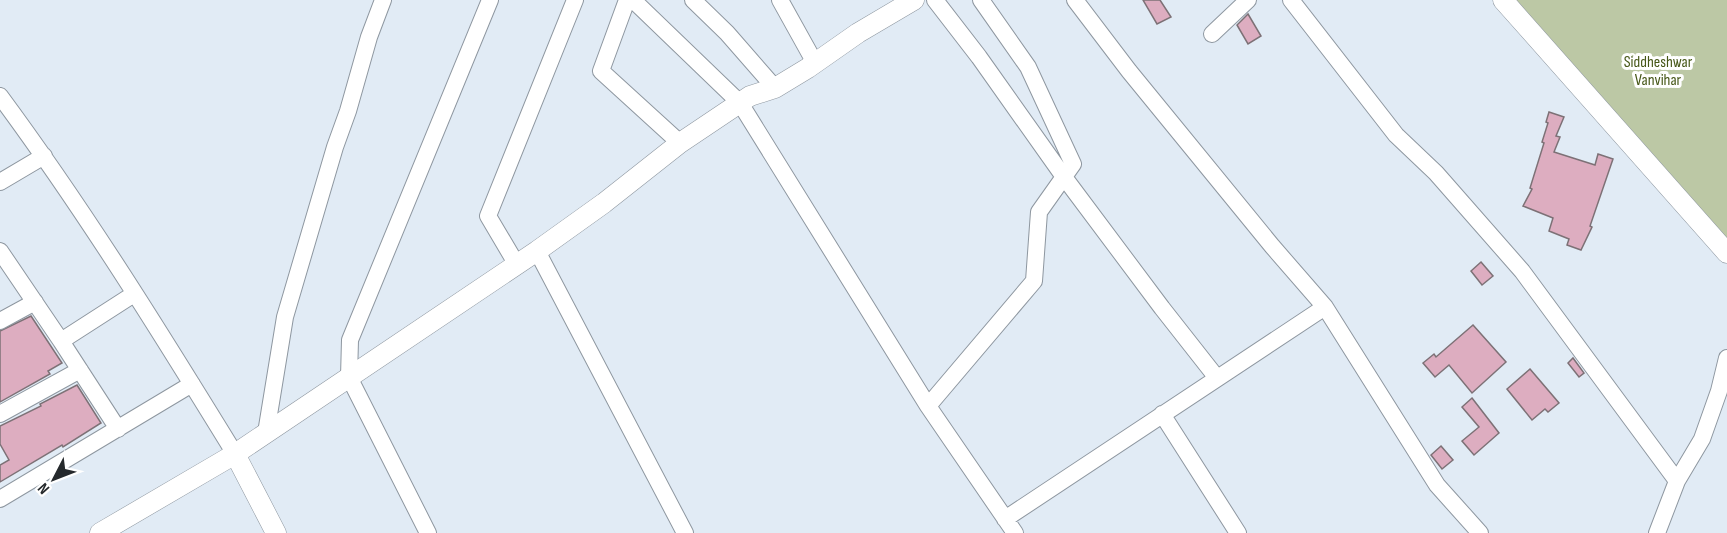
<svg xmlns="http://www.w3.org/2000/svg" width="1727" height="533" font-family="'Sofia Sans Condensed',sans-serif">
<rect width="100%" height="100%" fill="#e1ebf5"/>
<!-- green -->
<path fill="#bcc8a5" d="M1503,0H1727V253Z"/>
<!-- building -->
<path fill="#ddadc0" stroke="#7d7176" stroke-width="1.5" d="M1143,0H1160L1171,17L1157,24Z
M1248,14L1261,36L1248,44L1237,25Z
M1549,112L1564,117L1556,136L1560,137L1554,152L1595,165L1598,154L1613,159L1590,226L1592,227L1581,250L1567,245L1569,239L1549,231L1553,218L1523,206L1532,189L1530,188L1544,143L1542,142L1548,123L1546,122Z
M1481,262L1493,276L1482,285L1471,271Z
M31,316L62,363L48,371L50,374L0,402V331Z
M1473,325L1506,362L1472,393L1449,365L1435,377L1423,363L1434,354L1436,357Z
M1573,358L1584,373L1579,377L1568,363Z
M1530,369L1559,403L1548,412L1545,409L1532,420L1507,389Z
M77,385L101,423L63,447L62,445L0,482V465L9,460L0,444V426L41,406L40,404Z
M1472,398L1499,433L1474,455L1462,441L1479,427L1462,407Z
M1441,446L1453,460L1442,469L1431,455Z"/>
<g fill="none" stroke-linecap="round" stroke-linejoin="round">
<!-- minor casing -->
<g stroke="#8e97a0" stroke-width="18">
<path id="minor" d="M627,0L601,71L680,143
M633,0L740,103L928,406L1015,533
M693,0L727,33L775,88
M780,0L815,63
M935,0L979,57L1064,177L1162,308L1217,378
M1075,0L1129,71L1272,246L1325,307L1437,485L1480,533
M1291,0L1396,135L1436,173L1522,271L1677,481
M1212,34L1248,0
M0,96C85,211 160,332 235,454
M0,182L44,156
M0,251L61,341
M537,251L685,533
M517,265L488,216L575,0
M0,321L35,302
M928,406L1034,281L1039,212L1073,164L1028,67L981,0
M0,414L80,370
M1162,414L1238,533
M118,429L61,341L134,294
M266,433L285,317L335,147L348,111L369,37L383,0
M0,499L192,384
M1005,519L1325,307
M428,533L349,377L350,340L490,0
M1657,533L1677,481L1702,439L1719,391L1727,358"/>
</g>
<!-- tertiary casing -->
<g stroke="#8e97a0" stroke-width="21">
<path id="tertiary" d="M1503,0L1727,253
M235,454L276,533
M100,533L235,454L537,251L604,203L680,143L750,96L775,88L808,68L858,33L914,0"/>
</g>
<!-- minor -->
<use href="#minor" stroke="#fff" stroke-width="16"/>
<!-- tertiary -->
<use href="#tertiary" stroke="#fff" stroke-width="20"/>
</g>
<g text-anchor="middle" stroke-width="6" stroke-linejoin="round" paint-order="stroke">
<!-- park labels -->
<g font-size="16" fill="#465717" stroke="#fff">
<text x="1658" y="67">Siddheshwar<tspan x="1658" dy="18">Vanvihar</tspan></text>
</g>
</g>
<!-- north arrow -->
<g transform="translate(54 479) rotate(228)" stroke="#ffffff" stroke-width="4.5" paint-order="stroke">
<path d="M0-4.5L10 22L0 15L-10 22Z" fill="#25292c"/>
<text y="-9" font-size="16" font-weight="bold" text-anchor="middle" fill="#25292c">N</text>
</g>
</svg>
